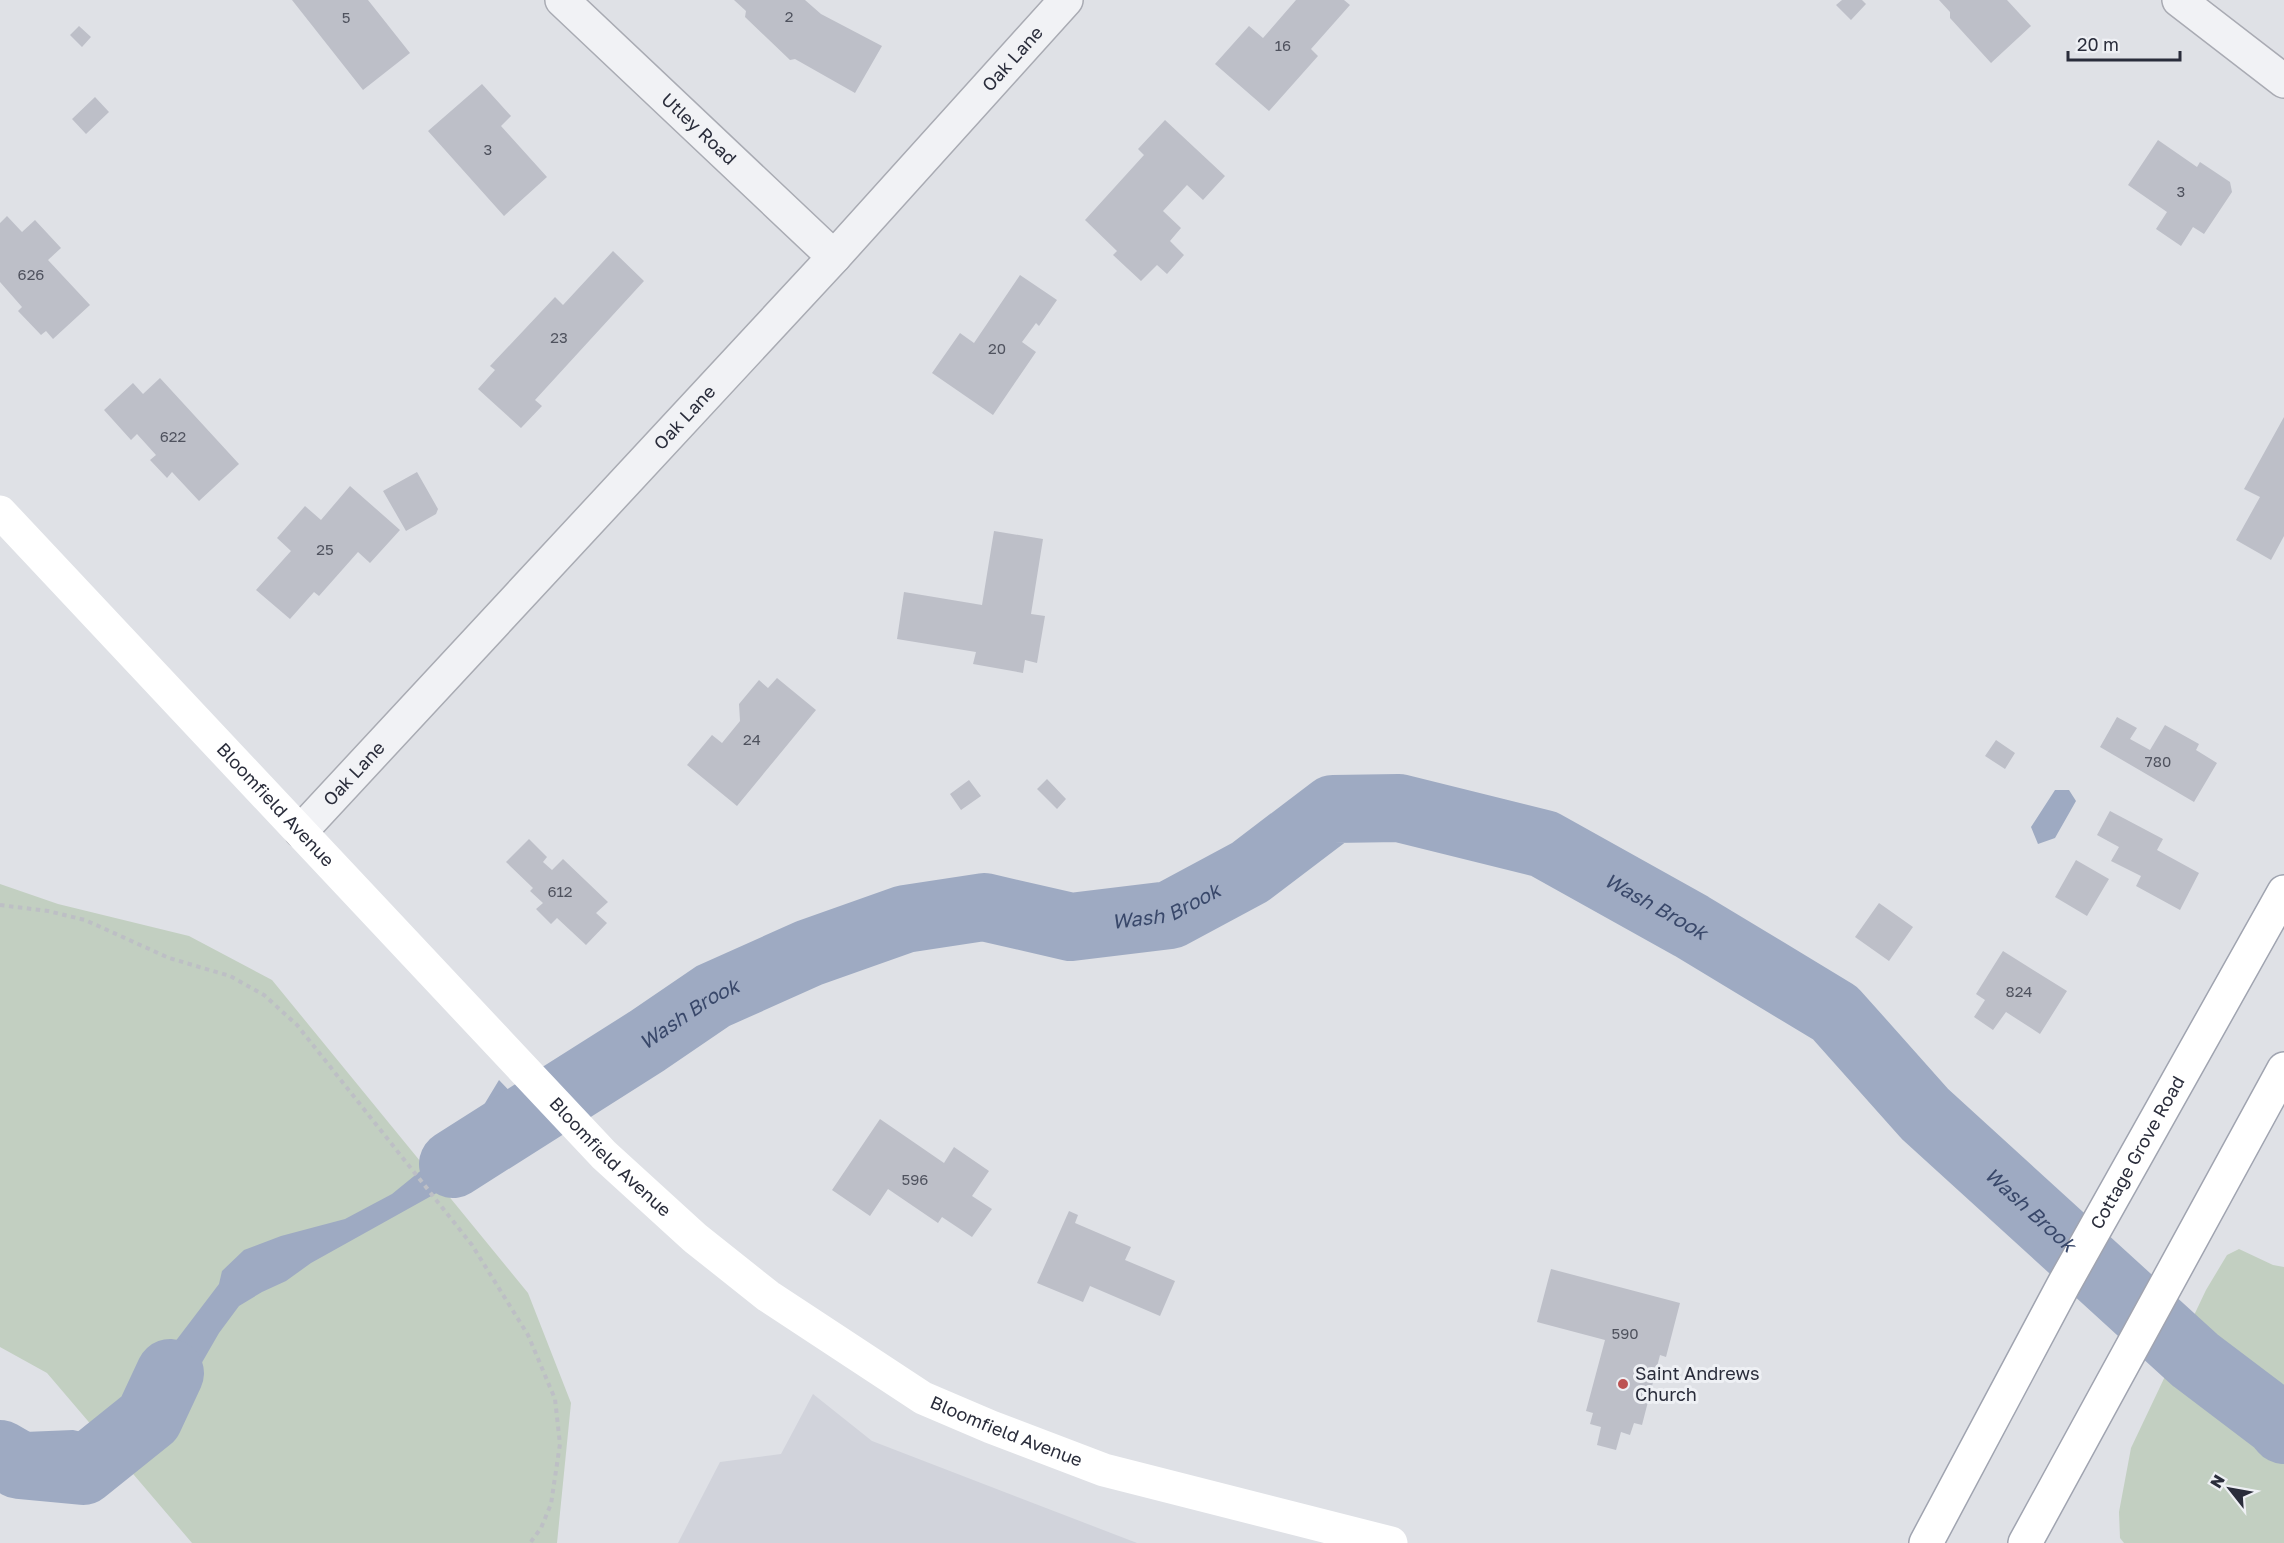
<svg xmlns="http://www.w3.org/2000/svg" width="2284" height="1543" font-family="'Golos Text',sans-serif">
<rect width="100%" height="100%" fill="#dfe1e6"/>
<!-- built -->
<path fill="#d1d3db" d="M813,1394L872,1441L1137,1543H678L720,1462L781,1454Z"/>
<!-- green -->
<path fill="#c2cfc1" d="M0,884L58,904L189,936L272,980L528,1293L571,1403L557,1543H192L47,1373L0,1347Z
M2239,1249L2273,1265L2284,1267V1543H2124L2120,1538L2119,1512L2131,1448L2206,1290L2227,1255Z"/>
<!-- water -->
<path fill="#9eaac2" d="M2055,790H2069L2076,801L2055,838L2038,844L2031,827Z
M499,1080L544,1127L451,1185L311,1263L286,1281L262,1292L239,1306L219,1333L170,1418L152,1433L125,1443L97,1448L71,1456L47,1472L32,1475L0,1466V1433L73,1430L91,1434L132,1413L147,1395L162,1359L219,1284L222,1271L244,1250L281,1236L345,1219L392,1194L467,1133Z"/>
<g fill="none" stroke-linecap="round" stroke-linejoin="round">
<!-- river -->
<g stroke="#9eaac2" stroke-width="68">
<path id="s1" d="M453,1164L647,1041L713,996L809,953L905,919L984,907L1071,927L1170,915L1250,872L1333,809L1399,808L1544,844L1691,926L1835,1013L1925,1114L2195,1360L2278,1423L2284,1430"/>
<path d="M0,1454L19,1465L83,1471L149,1418L170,1373"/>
</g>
</g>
<!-- building -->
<path fill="#bdbfc8" d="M292,0H368L410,53L363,90Z
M734,0H805L821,14L882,46L855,93L795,59L790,60L745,17L746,11Z
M1296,0H1344L1350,5L1311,49L1318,56L1269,111L1215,64L1249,26L1263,38Z
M1842,0H1862L1866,4L1851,20L1836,5Z
M1939,0H2007L2031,26L1991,63L1950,18V12Z
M79,26L91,37L82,47L70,35Z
M482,84L511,116L501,126L547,177L504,216L428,131Z
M95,97L109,112L86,134L72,119Z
M1165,120L1225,176L1203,200L1187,185L1163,211L1181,228L1170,241L1184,255L1167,274L1157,265L1141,281L1113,255L1117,251L1085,220L1144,155L1138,149Z
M2158,140L2197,167L2200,162L2230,182L2232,192L2204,234L2193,227L2181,246L2156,229L2167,212L2128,185Z
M7,216L22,232L35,220L61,248L48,260L90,305L53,339L46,331L41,335L18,311L22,307L0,282V223Z
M613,251L644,281L535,400L542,406L521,428L478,389L495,370L490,366L555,297L563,305Z
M1020,275L1057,300L1039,326L1036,323L1022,342L1036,352L993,415L932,373L960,333L974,343Z
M160,378L239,464L199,501L172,472L167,478L150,460L156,455L137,434L131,440L104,410L133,383L143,394Z
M2284,417V536L2271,560L2236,540L2260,497L2244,489Z
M417,472L438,509L436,514L406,531L383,491Z
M350,486L400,530L370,563L358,552L319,596L314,592L290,619L256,590L291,551L277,538L305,506L321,520Z
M994,531L1043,539L1031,614L1045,616L1037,663L1025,660L1023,673L973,664L976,652L897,639L904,592L982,605Z
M777,678L816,710L737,806L687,765L712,735L722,743L740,721L739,704L759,680L768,688Z
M2117,717L2137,728L2130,739L2150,750L2165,725L2199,744L2196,750L2217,763L2194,802L2100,747Z
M1996,740L2015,753L2005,769L1985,756Z
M1047,779L1066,799L1057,809L1037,789Z
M969,780L981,796L961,810L950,794Z
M2110,811L2163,839L2157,850L2199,873L2180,910L2136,886L2141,876L2111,861L2119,847L2097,835Z
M529,839L547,857L543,862L552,870L563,859L608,902L596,913L607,923L586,945L557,918L551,924L536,909L543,903L530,891L533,888L506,862Z
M2076,860L2109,879L2087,916L2055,897Z
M1879,903L1913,927L1889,961L1855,937Z
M2003,951L2067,991L2040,1034L2006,1012L1993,1030L1974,1017L1985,1000L1976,994Z
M880,1119L944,1163L954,1147L989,1171L972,1196L992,1209L972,1237L942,1217L938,1223L888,1189L870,1216L832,1190Z
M1069,1211L1078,1215L1075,1223L1131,1247L1125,1260L1175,1281L1160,1316L1090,1286L1083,1302L1037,1283Z
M1551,1269L1680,1303L1666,1357L1660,1355L1642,1425L1634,1423L1630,1435L1621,1432L1616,1450L1597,1445L1601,1427L1590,1424L1593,1413L1586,1411L1605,1340L1537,1322Z"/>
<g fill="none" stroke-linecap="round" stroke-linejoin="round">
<!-- minor casing -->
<g stroke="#a9abb3" stroke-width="36">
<g id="minor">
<path id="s2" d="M562,0L834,257"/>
<path d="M2179,0L2284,81"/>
<path id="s3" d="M301,831L834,257L1066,0"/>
</g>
</g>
<!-- primary casing -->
<g stroke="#a0a4b0" stroke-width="36">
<g id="primary">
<path id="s5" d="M1926,1543L2064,1284L2284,892"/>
<path d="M2025,1543L2284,1069"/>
</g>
</g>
<!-- path -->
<path stroke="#bdbfc5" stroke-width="4" stroke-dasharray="4.5 4.5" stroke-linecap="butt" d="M0,905L48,911L85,920L169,958L230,976L264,995L297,1025L472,1245L528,1335L555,1399L560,1444L551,1504L541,1528L530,1543"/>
<!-- minor -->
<use href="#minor" stroke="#f1f2f5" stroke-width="33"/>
<!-- secondary -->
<path stroke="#fff" stroke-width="33" id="s4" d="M0,512L604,1155L695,1238L768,1296L923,1398L991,1427L1104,1470L1391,1543"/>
<!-- primary -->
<use href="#primary" stroke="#fff" stroke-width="33"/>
</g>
<!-- markers -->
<circle fill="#bd5252" stroke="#eef0f4" stroke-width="2" cx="1623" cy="1384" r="6"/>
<g text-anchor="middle" stroke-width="6" stroke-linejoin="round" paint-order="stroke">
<!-- number labels -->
<g font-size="15" fill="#4f525e">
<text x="789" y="22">2</text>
<text x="346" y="23">5</text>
<text x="1283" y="51">16</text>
<text x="488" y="155">3</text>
<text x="2181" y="197">3</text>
<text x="31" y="280">626</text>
<text x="559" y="343">23</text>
<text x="997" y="354">20</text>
<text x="173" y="442">622</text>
<text x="325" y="555">25</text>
<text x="752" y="745">24</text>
<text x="2158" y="767">780</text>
<text x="560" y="897">612</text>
<text x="2019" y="997">824</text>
<text x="915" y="1185">596</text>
<text x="1625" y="1339">590</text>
</g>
<!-- street labels -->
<g font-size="18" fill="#2a2d3b" stroke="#eef0f4">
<text dy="6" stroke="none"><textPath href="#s3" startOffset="1050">Oak Lane</textPath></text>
<text dy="6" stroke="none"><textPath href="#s2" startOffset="188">Utley Road</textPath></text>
<text dy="6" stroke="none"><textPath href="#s3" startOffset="564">Oak Lane</textPath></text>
<text dy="6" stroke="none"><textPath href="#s3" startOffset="78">Oak Lane</textPath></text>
<text dy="6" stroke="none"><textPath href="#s4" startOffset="402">Bloomfield Avenue</textPath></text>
<text dy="6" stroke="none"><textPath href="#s5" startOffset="444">Cottage Grove Road</textPath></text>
<text dy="6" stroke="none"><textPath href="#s4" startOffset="888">Bloomfield Avenue</textPath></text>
<text dy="6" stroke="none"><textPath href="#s4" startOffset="1374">Bloomfield Avenue</textPath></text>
</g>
<!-- poi labels -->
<g font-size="18" fill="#2a2d3b" stroke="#eef0f4" text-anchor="start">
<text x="1635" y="1380">Saint Andrews<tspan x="1635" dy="21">Church</tspan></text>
</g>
<!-- water labels -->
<g font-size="20" font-style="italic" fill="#39486a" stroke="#eef0f4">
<text dy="7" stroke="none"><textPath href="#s1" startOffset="784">Wash Brook</textPath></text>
<text dy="7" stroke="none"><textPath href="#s1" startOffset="1324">Wash Brook</textPath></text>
<text dy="7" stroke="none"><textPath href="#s1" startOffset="280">Wash Brook</textPath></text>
<text dy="7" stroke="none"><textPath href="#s1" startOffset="1810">Wash Brook</textPath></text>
</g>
</g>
<!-- north arrow -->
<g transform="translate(2230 1489) rotate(301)" stroke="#eef0f4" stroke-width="4.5" paint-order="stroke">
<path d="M0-4.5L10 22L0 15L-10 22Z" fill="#2a2d3b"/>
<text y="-9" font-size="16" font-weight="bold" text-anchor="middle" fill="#2a2d3b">N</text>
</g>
<!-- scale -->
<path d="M2068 51v9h112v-9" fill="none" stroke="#2a2d3b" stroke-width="3"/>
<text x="2077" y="51" font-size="18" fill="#2a2d3b" stroke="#eef0f4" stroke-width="4.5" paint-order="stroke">20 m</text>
</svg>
